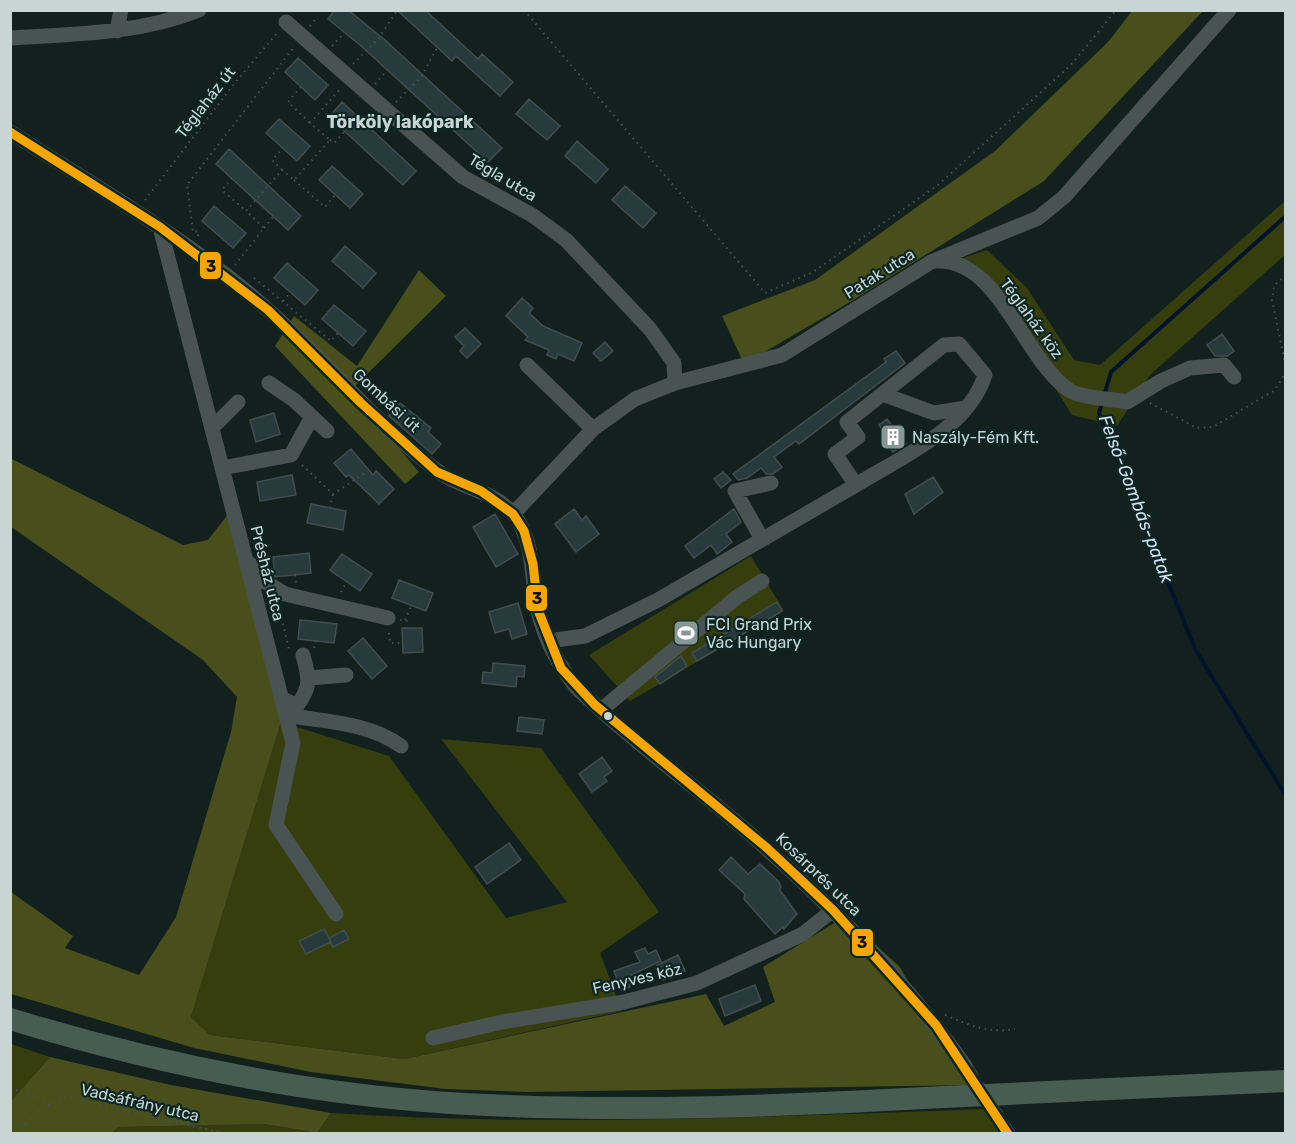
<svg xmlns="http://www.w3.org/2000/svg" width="1296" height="1144" font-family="Rubik,sans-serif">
<rect width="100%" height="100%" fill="#12201e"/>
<!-- green -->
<path fill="#373e0e" d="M1285,201V255L1150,375L1117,426L1072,415L1052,383L977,278L944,264L987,250L1027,288L1074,360L1100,365Z
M751,556L784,611L630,701L589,655Z
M281,722L389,756L506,918L567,902L441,739L541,748L659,912L600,953L622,1011L404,1059L210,1035L191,1017Z
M11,1044L50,1057L11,1101Z
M985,1109L1000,1133L110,1134L119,1127L265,1124L317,1133L331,1113C550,1127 766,1117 985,1109Z"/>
<!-- forest -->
<path fill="#484f1b" d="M1132,11H1203L1044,181L850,302L744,364L722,316L815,280L995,151L1108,42Z
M419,270L446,296L350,391L419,472L405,484L275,346L294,316L357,366Z
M10,458L183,545L208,540L229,513L281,722L191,1017L210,1035L404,1059L706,994L724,1026L775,1002L763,967L844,917L899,966L970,1085L528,1092L445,1089L311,1072L194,1048L11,994V892L73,936L65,948L139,975L176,917L231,732L237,697L203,660L11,527Z
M50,1057L171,1085L331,1113L317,1133L265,1124L119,1127L110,1134L11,1133V1101Z"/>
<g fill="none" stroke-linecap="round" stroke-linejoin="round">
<!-- stream -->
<path stroke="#02132a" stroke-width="4" d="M1104,396L1111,372L1286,216
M1102,403L1099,413L1196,651L1286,796"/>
</g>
<!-- building -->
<path fill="#283a3c" stroke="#424e4e" stroke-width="1.5" d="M335,10H348L385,40L502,148L488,162L360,45L328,19Z
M397,10H425L478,59L482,54L513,82L500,96L456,56L452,61Z
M298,58L328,85L315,100L285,72Z
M529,99L560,126L547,140L516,114Z
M342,102L416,171L403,185L329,117Z
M279,119L310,146L297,161L266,133Z
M577,141L608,169L596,183L565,156Z
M229,149L301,216L288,230L216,164Z
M332,166L363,194L350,208L319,180Z
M625,186L656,213L643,228L612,200Z
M214,206L246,233L233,248L202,221Z
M345,246L376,273L363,288L332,261Z
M287,263L318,290L305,305L274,278Z
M522,298L533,308L529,313L543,326L582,343L574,361L558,354L556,359L547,355L549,350L525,340L528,337L506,316Z
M334,305L366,331L353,346L322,319Z
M465,328L481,344L467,358L460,351L464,346L455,337Z
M1222,334L1234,351L1227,356H1215L1207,345Z
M605,342L613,351L601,361L593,353Z
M896,351L905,363L799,444L796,441L774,457L782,467L773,474H766L761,468L747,478L738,480L733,474L886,362L884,359Z
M400,403L431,428L428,432L441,444L432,454L389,416Z
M274,413L280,434L256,442L250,420Z
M887,419L906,444L893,452L883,439L887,436L879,425Z
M351,449L373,475L376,471L394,489L379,504L349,475L346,477L334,463Z
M723,472L731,480L721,488L714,479Z
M292,475L296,495L260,501L257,482Z
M933,477L943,492L914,514L905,494Z
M311,504L346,511L343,530L307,523Z
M574,509L582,520L586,516L599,534L576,552L555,524Z
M734,509L741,522L726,534L732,542L717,554L711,545L694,558L685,546Z
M495,514L518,554L496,567L473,527Z
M309,553L311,573L275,577L273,557Z
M342,554L372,574L360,591L330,570Z
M399,580L433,593L426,611L392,598Z
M777,602L782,611L697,661L692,653Z
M518,603L527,634L512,639L509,629L495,633L489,612Z
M300,620L337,624L334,643L298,639Z
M402,628H422L423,652L403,653Z
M363,638L387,666L372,679L348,651Z
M681,656L687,666L660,684L655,677Z
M493,663L525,666L524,677L517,676L516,687L482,683L483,672L492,673Z
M519,717L544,720L542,734L517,731Z
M602,757L612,771L604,777L607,781L592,792L579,774Z
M509,843L521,860L487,884L475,867Z
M731,857L748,874L760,864L779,882L781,887L779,889L797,914L784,929L783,927L775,934L744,899L745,894L719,870Z
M324,929L331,942L306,954L299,941Z
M344,930L349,939L333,947L329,938Z
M645,948L648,954L656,950L661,961L629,976L630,987L621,990L614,971L640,962L635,952Z
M678,955L685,971L663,980L657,965Z
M755,985L761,1001L725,1016L719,999Z"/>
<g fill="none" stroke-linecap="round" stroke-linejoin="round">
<!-- minor-tunnel -->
<path stroke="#2d3b39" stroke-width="15" stroke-dasharray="15 8" stroke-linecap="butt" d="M965,1066L1005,1129"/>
<!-- path -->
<path stroke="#48514f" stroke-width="2" stroke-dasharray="1.5 4.5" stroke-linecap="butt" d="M524,10L765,293L813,272L938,185L1071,65L1116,10
M310,26L316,18L318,19
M332,46L344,33
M353,64L379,38L397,10
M375,84L388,69
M301,87L288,102L310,123
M396,102L421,77L437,48
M330,140L334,143L345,131
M282,170L272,160L283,148
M232,178L222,190L246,211
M294,180L325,207L335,195
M145,200L234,84L278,32
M264,228L273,217
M198,236V231L193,232L187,185L294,47
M235,265L264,228L246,211L282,170L294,180L330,140L310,123L342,87
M1286,275L1274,286L1272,300L1286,368
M254,278L331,341L338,333
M283,301L291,292
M1150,403L1197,428L1213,427L1275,390L1286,372
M302,465L333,494L365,473
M330,508L333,494
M295,575L296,584
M341,592L347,581
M279,606L289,650
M400,620L410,621
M405,620L411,606
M389,633L390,643H402
M314,648L316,641
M945,1015C969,1025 988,1034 1015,1029
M10,1088L29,1093L49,1104
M18,1134C32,1114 47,1101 71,1098L227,1134"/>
<!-- minor -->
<path stroke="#495352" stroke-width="15" d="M286,22L463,177L532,215L566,240L650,329L674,363L675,383
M117,31L121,10
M10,38C76,34 138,34 199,10
M10,132C98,188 190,240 268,310C326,361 375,423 436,470C459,488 494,490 514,515C536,544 530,578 538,611C545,639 558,665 576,687C636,745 705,793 767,849C840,914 909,986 965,1066
M160,227L293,743L276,825L336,914
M937,261C1000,259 1023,359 1069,390C1080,398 1113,399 1127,402L1161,381L1190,368L1224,365L1234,377
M527,365L593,429
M269,383L294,400L327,431
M885,395L934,413L966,408
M212,428L238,402
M222,468L291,455L312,417
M513,514L593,429L635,399L675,383L782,355L931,262L1038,218L1064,197L1229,10
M762,539L735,491L771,483
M250,564L262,580L285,594L388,618
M548,641L585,636L658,600L856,485L835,454L858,437L847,422L944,345L959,344L985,375C968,429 901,457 856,485
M309,678L346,675
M281,698L297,706C312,685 309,679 303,655
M601,710L737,597L762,581
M286,715C325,722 368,722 401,746
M433,1038L502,1022L624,1002L697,983L803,934L833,910
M1005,1129L1008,1134"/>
<!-- highway -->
<path stroke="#485c51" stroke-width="22" d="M10,1019C164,1066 325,1098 486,1105C632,1112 779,1106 924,1098C1045,1092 1165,1086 1286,1081"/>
<!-- bus-1 casing -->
<g stroke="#0c2623" stroke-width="14">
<path id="bus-1" d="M10,132L160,227L268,310L361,403L437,472L481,491L513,514L524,531L533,564L538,610L561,668L595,705L767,848L833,910L936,1025L1008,1134"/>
</g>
<!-- bus-1 -->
<use href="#bus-1" stroke="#f7a600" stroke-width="9"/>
</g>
<!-- icons -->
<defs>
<g id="building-square" transform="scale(1.35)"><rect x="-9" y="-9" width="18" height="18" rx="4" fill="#889694" stroke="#0c2623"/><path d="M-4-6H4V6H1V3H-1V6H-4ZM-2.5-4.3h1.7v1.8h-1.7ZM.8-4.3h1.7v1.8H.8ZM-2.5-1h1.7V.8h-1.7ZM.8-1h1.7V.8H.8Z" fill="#fff"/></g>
<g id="stadium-square" transform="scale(1.35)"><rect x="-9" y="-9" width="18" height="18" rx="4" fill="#889694" stroke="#0c2623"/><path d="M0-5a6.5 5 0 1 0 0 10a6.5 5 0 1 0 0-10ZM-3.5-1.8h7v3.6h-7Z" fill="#fff"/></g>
</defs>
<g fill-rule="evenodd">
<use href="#building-square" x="893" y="437"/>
<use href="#stadium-square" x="686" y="633"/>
</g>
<!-- markers -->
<circle fill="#c7d6d3" stroke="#0c2623" stroke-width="2" cx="608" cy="716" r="5"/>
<g text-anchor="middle" stroke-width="4.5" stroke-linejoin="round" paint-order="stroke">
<!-- street labels -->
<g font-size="16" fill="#c7d6d3" stroke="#0c2623">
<text transform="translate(205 102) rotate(-52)" y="6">Téglaház út</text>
<text transform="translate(503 177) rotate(31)" y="6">Tégla utca</text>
<text transform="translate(879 273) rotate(-32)" y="6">Patak utca</text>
<text transform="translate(1032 318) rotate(54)" y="6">Téglaház köz</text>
<text transform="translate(387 400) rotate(43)" y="6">Gombási út</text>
<text transform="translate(268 573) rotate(76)" y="6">Présház utca</text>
<text transform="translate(819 874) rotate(44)" y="6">Kosárprés utca</text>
<text transform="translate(637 978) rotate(-13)" y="6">Fenyves köz</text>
<text transform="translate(140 1102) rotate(13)" y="6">Vadsáfrány utca</text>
</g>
<!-- poi labels -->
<g font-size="16" fill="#c7d6d3" stroke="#0c2623" text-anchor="start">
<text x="912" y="443">Naszály-Fém Kft.</text>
<text x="706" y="630">FCI Grand Prix<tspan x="706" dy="18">Vác Hungary</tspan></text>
</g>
<!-- neighbourhood labels -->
<g font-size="18" font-weight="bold" fill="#c7d6d3" stroke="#0c2623">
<text x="400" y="128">Törköly lakópark</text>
</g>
<!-- water labels -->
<g font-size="18" font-style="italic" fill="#d1dfef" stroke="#0c2623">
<text transform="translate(1136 499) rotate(69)" y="6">Felső-Gombás-patak</text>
</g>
</g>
<g stroke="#0c2623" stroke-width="2">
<rect x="199" y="251" width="23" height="29" rx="6" fill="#f7a600"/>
<rect x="525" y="584" width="23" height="28" rx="6" fill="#f7a600"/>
<rect x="851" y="928" width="23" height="29" rx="6" fill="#f7a600"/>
</g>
<g font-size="16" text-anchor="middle" font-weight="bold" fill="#111">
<text x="211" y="272">3</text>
<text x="537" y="604">3</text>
<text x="862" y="948">3</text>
</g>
<!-- border -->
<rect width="1296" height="1144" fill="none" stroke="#c7d6d3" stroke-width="24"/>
</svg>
